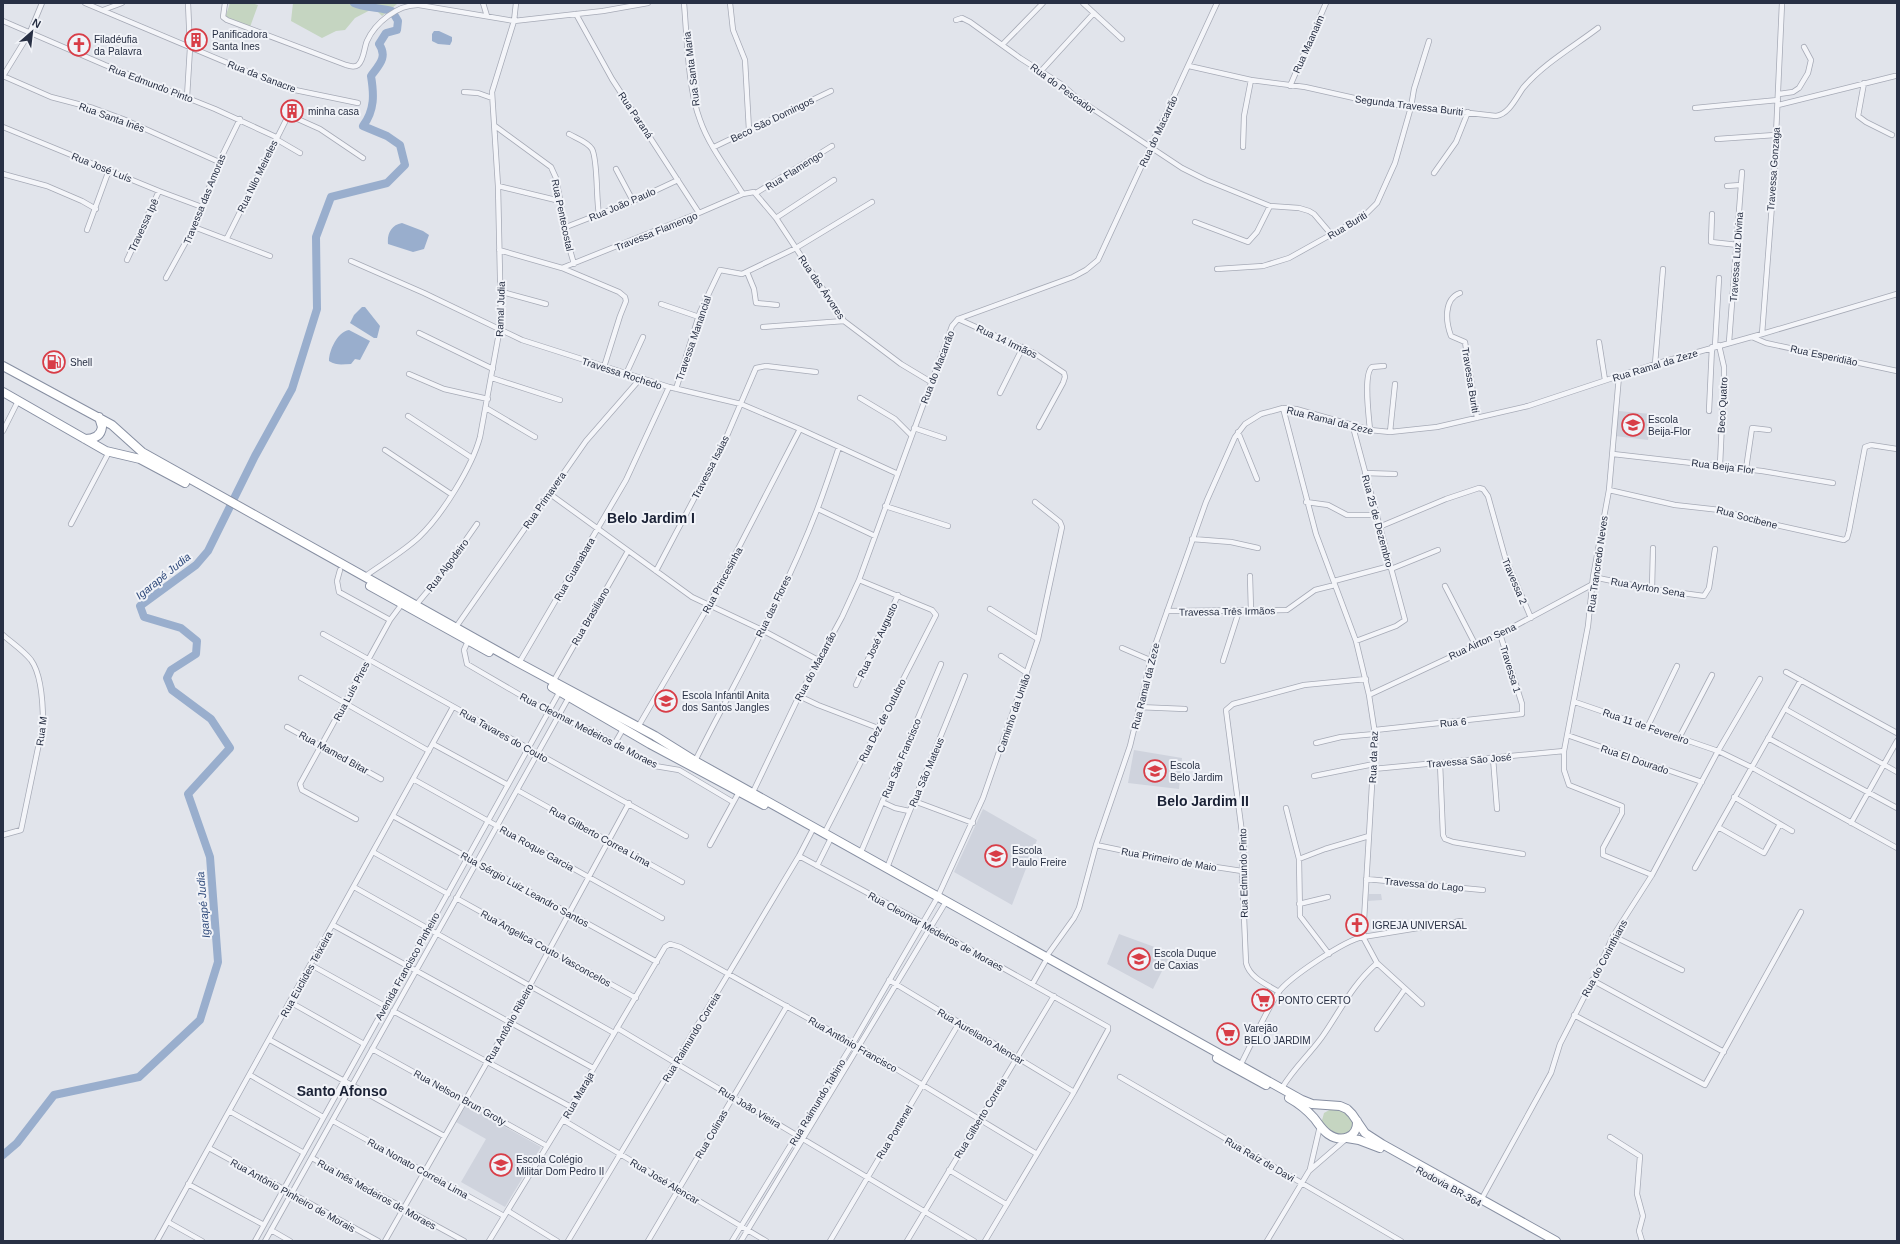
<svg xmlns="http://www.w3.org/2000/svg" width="1900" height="1244" font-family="Helvetica,sans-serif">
<rect width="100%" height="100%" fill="#e1e4eb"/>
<!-- built -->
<path fill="#cfd3dd" d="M1619,411L1651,414L1648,440L1615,436Z
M1134,750L1182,758L1179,789L1128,783Z
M983,809L1037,840L1012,905L954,872Z
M1369,894H1381L1382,900L1368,901Z
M1119,934L1171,953L1153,989L1107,964Z
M466,1105L541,1147L505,1207L461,1182L486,1139L456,1122Z"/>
<!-- green -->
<path fill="#c5d5c1" d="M230,3H252L258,5L250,27L225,18Z
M293,3H396L397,4L382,16L374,8L355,18L345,30L336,31L322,38L291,21Z
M1333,1108C1350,1108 1362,1125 1344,1136L1329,1133L1321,1124L1324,1113Z"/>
<!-- water -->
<path fill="#99aecd" d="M439,31L452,37V41L450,45L438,44L432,41V34L434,31Z
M402,223L423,231L429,235L424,249L413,252L388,244C387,234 391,225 402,223Z
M362,307H365L380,326L377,338H374L350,323L354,315Z
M349,330L370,341L360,360L355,359L351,364C343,364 337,366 329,361C329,351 337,332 349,330Z"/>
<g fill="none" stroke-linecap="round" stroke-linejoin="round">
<!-- river -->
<path stroke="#99aecd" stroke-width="8" d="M3,1155L17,1143L54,1095L139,1077L200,1020L218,962L210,857L188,794L230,748L211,719L172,690L167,678L171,670L196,654L197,641L181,628L144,617L140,606L196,565L208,551L255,456L292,389L317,309L316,237L331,197L387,183L405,165L400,145L387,136L363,126C375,110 374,94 371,76C379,65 388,57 379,44L386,33L397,30L398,21L392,11C383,8 361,7 354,3"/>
<!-- minor casing -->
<g stroke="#a6aab6" stroke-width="6">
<path id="minor" d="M85,3L280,85L295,90L358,103
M225,3L223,17L227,20L346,65C349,66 354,68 358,65C364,60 364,48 367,41C375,23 398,4 419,5L514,21L603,11L648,3
M483,3L487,16
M684,3C687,38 688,89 700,120C709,146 728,170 743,194
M730,3L733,30L745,60L749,130
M1083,3L1122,39
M103,10L122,3
M576,14L612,79L699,213
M956,20L962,18L970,22L1020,58L1061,84L1078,99L1182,168L1206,180L1270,206L1299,208L1309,211L1314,214L1331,234
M3,21L105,65L215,109L276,137
M1002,45L1043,3
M1189,66L1251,80L1305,87L1372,102L1496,116C1509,114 1516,98 1523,88C1543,64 1573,47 1598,28
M1041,71L1094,13
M3,76L51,97L93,108L123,119L219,162
M3,76L30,32L42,3
M1864,83L1858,116L1866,122L1892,135
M1290,86L1326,3
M464,92L478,93L492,98
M1779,94L1793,92L1799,88L1808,73L1811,60L1804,47
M187,97L190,48L188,3
M1778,105L1895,76
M1695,108L1778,100
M495,126L551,167L556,178L568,243L574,264
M3,127L159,191L202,207
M569,134C576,138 588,142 592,149C598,160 596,200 599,214
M276,139L300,153
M1717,139L1775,135
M714,147L831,91
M1243,147L1244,116L1251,80
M616,169L633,201
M1434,173L1456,142L1468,112
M3,174L47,186L82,201L96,209
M498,186L560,201
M1727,186L1741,185
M756,193L832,146
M1712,214L1711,242L1738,245
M776,218L834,180
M1195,222L1248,242L1257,232L1270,206
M194,227L270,256
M566,227L633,201L678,180
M87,230L109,170
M227,238L288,116H291L320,129L363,158
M499,250L562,268L619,292L625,297L626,301L620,316L604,367
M127,260L159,191
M351,261L424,293L522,340L669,387L741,404L800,429L898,474
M562,268L699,213L743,194L754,192L776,218L844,321L901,364L931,382
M1217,269L1263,266L1289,258L1350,224L1367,213L1377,203L1395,163L1411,107L1414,89L1429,41
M747,272L754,289L756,303L777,305
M166,278L194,227L219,162L240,119
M502,292L546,304
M1460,293C1443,299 1446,323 1451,336L1465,342L1477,418
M661,304L699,317
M958,319L1034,353L1064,373L1065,377L1063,383L1039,427
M763,327L844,321
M419,333L493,369
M1762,334L1774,179L1782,3
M1752,337L1766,343L1897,371
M1599,342L1605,380
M1729,342L1742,172
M1719,345L1724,367V379L1720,465
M1715,346L1719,278
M1655,364L1663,269
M409,374L444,389L488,399
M626,374L643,337
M1619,376L1609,490L1593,577L1588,626L1564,751V770L1569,785L1622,806V813L1603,848V855L1652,875
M492,378L560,400
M676,389L700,312L720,270L742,274L796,248L872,202
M1000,393L1023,347
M860,398L895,419L911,435
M486,408L535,437
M1709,411L1712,347
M408,416L472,458
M1353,427L1405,620L1396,626L1356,641
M914,428L944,438
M1370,430C1369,418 1363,374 1372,367L1384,366
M3,431L18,401
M1238,432L1257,479
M1390,432L1395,384
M385,450L451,494
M1613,454L1762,471L1833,483
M1746,469L1752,428L1769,430
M1365,473L1395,474
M1609,490L1675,505L1720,510L1763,522L1844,540L1847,538L1849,531L1865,447L1871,445L1897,449
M550,494L692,597L762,630L818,660
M1306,502L1328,505L1347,515H1376
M885,506L948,526
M818,509L875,536
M71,524L109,452
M1379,527L1446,499L1479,488L1483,489L1488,496L1505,557L1531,618
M1192,539L1231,542L1258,548
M1391,569L1438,550
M340,570L337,581L339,592L390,620
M656,571L726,438L756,368L766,366L816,372
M1250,576L1251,611
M364,577C382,564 403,552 419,537C442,515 472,467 480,437L501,322L498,186L492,92L514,21L516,3
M1593,577L1652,589L1704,596L1709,588L1715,549
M1334,581L1390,566
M1445,586L1475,644
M1652,589L1653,548
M416,605L442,574L477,524
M990,609L1038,639
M1167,611L1287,610L1315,590L1335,585
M456,627L586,441L640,379
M323,634L686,836
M3,635C12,643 23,650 31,660C42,675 43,705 43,724L21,830L3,835
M468,641L464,650L467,664L558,717L593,731L655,766L679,770L733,802
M1122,648L1150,660
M1001,656L1027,673
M1223,661L1239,611
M519,663L626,480L669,387
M1786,672L1897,733
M301,678L429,751
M553,682L628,551
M856,685L898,595
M1369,695L1500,634L1593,584
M799,696L818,705L878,728
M1575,702L1718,751L1751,767L1897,848
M1138,707L1185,709
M1785,709L1897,772
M1648,726L1677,666
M287,727L381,779
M638,727L709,605L800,429
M1375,730L1522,714V704L1500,634
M1567,735L1702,782
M1679,738L1712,675
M1768,738L1897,808
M615,743L623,729
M1316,743L1341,737L1375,734
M433,744L508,785
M1493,758L1497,809
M695,761C737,678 784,596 817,510C825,489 832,468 839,447
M1440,763L1443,835L1445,839L1453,842L1523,854
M1373,769L1564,751
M1314,776L1374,764
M413,779L662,918
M517,790L682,882
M753,792L799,696L842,617L859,580L952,326L958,319L1073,277L1086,270L1098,260L1217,3
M1734,797L1792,831
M914,801L973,823
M882,802L895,808L909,811
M1286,808L1299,859L1300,916L1329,954
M393,816L657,962
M356,819L302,790L300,784L390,620L402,604
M1851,823L1897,741
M1718,827L1764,853L1780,824
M825,832L936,615L932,610L859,580
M710,845L739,792
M1096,845L1163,859L1242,871
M373,852L448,894
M861,852L941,664
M799,856L905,913L1108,1027V1030L1074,1092L985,1241
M1299,859L1325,849L1369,836
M817,866L830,840
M887,868C912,803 940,740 965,676
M1695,868L1801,680
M1366,879L1483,890
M354,887L614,1033
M938,896L983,798L1032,657L1038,639L1062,527L1060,522L1035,502
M456,898L636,998
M1299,904L1328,897
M333,925L593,1068
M1613,936L1682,970
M1046,957L1074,918L1079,908L1096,845L1130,746L1153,651L1206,502L1235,437L1245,424L1261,414L1283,408L1296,409L1370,430L1390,432L1437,427L1528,406L1655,364L1762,334L1897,294
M311,965L385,1006
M889,980L1074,1092
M1592,980L1724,1052
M1033,983L1045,962
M1279,992C1266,984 1250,978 1246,963L1242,871L1244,848L1226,710L1233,704L1304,685L1366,679
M290,1002L364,1044
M1422,1004L1377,963L1363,937L1461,921
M393,1011L571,1107
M1574,1015L1705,1085L1801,912
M617,1028L974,1241
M1377,1029L1405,989
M270,1040L444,1136
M372,1049L547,1146
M1241,1064C1253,1041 1264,1015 1278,993C1288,978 1345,940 1363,937L1375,734L1369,695L1356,641L1316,534L1283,408
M250,1075L323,1117
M1120,1077L1401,1241
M1282,1088C1293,1069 1309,1055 1322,1037C1341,1010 1351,986 1377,963
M229,1111L304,1153
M563,1120L766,1241
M333,1121L504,1216
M1610,1137L1640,1156L1637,1194L1643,1216L1639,1231L1642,1241
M209,1148L378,1241
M312,1158L464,1241
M1310,1169L1320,1126
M949,1170L1006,1204
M188,1184L264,1225
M1481,1200L1551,1073L1560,1044L1597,972L1613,936L1652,875L1718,751L1760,679
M508,1211L557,1241
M168,1222L202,1241
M271,1230L290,1241
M157,1241L453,707
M255,1241L560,691
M265,1241L569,697
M385,1241L510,1022L629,803
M489,1241L563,1120L665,947L670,944L680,947L858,1046L1037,1154
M568,1241L799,856L812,831
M648,1241L787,1006
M732,1241L853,1043L936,900
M741,1241L944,905
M830,1241L959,1023
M907,1241L1054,996
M1267,1241L1309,1171L1346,1139"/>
</g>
<!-- trunk casing -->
<g stroke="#878fa2" stroke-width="10">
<path id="trunk" d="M3,366L112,425L142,452L519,663L655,736L695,761L1302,1100L1312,1104L1340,1106L1347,1109L1352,1114L1365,1133L1382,1144L1556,1241
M3,392L106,451L140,459L185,483
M85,439C94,439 101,436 102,427L99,417
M370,586L489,652
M552,687L650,744L764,805
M1217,1058L1266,1085
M1289,1098C1298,1103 1306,1109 1314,1118C1318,1123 1322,1130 1328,1134C1341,1143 1358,1138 1357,1121
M1347,1138L1359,1140L1380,1148"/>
</g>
<!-- minor -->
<use href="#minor" stroke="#f4f5f9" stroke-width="4.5"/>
<!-- trunk -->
<use href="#trunk" stroke="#fff" stroke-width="8"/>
</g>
<!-- icons -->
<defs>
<g id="building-ring" transform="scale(1.15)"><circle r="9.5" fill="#f1f3f8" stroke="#d83d47" stroke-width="1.5"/><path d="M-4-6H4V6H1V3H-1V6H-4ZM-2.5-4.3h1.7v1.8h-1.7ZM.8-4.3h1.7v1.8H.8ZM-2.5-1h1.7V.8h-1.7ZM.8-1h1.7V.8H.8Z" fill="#d83d47"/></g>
<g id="church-ring" transform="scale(1.15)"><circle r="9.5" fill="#f1f3f8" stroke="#d83d47" stroke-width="1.5"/><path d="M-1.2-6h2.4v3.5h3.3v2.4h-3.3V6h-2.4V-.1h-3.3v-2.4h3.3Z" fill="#d83d47"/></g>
<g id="fuel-ring" transform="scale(1.15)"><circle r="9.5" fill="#f1f3f8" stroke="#d83d47" stroke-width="1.5"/><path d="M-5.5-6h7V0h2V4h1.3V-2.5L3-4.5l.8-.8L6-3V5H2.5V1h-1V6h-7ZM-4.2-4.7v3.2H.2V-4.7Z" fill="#d83d47"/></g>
<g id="school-ring" transform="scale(1.15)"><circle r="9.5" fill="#f1f3f8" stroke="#d83d47" stroke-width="1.5"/><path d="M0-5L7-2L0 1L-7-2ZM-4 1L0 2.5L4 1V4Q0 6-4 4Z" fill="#d83d47"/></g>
<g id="supermarket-ring" transform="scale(1.15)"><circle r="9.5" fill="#f1f3f8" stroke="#d83d47" stroke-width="1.5"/><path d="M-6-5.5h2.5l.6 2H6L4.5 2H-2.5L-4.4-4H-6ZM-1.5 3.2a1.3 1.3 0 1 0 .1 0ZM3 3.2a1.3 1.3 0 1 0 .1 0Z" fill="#d83d47"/></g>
</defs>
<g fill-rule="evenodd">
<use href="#building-ring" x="196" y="40"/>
<use href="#church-ring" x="79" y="45"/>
<use href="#building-ring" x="292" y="111"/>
<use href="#fuel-ring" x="54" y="362"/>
<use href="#school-ring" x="1633" y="425"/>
<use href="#school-ring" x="666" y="701"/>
<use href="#school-ring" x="1155" y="771"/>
<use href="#school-ring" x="996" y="856"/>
<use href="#church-ring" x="1357" y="925"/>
<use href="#school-ring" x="1139" y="959"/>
<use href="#supermarket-ring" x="1263" y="1000"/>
<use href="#supermarket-ring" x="1228" y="1034"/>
<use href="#school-ring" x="501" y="1165"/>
</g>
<g text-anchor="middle" stroke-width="4" stroke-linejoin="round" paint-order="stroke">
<!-- poi labels -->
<g font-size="10" fill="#283044" stroke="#f1f3f8" text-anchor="start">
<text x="212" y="38">Panificadora<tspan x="212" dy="12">Santa Ines</tspan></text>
<text x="94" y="43">Filadéufia<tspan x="94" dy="12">da Palavra</tspan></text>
<text x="308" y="115">minha casa</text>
<text x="70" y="366">Shell</text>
<text x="1648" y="423">Escola<tspan x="1648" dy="12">Beija-Flor</tspan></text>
<text x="682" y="699">Escola Infantil Anita<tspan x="682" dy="12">dos Santos Jangles</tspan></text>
<text x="1170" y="769">Escola<tspan x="1170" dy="12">Belo Jardim</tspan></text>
<text x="1012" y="854">Escola<tspan x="1012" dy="12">Paulo Freire</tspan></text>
<text x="1372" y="929">IGREJA UNIVERSAL</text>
<text x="1154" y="957">Escola Duque<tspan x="1154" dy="12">de Caxias</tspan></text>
<text x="1278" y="1004">PONTO CERTO</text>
<text x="1244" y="1032">Varejão<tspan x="1244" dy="12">BELO JARDIM</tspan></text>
<text x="516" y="1163">Escola Colégio<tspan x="516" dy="12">Militar Dom Pedro II</tspan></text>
</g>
<!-- street labels -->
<g font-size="10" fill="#283044" stroke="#f1f3f8">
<text transform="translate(1308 44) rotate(-66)" y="4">Rua Maanaim</text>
<text transform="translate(691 69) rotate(-97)" y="4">Rua Santa Maria</text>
<text transform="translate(262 76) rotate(21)" y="4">Rua da Sanacre</text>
<text transform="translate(151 83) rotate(21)" y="4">Rua Edmundo Pinto</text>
<text transform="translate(1063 88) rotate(36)" y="4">Rua do Pescador</text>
<text transform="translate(1409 105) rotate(7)" y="4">Segunda Travessa Buriti</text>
<text transform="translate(636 115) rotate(56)" y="4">Rua Paraná</text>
<text transform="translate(112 117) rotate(20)" y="4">Rua Santa Inês</text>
<text transform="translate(772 119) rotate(-26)" y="4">Beco São Domingos</text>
<text transform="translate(1158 131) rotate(-65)" y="4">Rua do Macarrão</text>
<text transform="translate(102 167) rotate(22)" y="4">Rua José Luís</text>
<text transform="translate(1773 169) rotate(-86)" y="4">Travessa Gonzaga</text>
<text transform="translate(794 170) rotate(-32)" y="4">Rua Flamengo</text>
<text transform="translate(257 176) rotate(-64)" y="4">Rua Nilo Meireles</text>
<text transform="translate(204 199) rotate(-68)" y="4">Travessa das Amoras</text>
<text transform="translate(622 204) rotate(-23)" y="4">Rua João Paulo</text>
<text transform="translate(563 215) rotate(78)" y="4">Rua Pentecostal</text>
<text transform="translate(143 225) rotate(-65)" y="4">Travessa Ipê</text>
<text transform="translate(1347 225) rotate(-31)" y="4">Rua Buriti</text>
<text transform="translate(656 231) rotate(-22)" y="4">Travessa Flamengo</text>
<text transform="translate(1736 257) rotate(-86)" y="4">Travessa Luz Divina</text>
<text transform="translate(822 287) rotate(56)" y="4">Rua das Árvores</text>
<text transform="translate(500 309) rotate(-88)" y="4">Ramal Judia</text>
<text transform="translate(693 338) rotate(-71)" y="4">Travessa Manancial</text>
<text transform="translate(1007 341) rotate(25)" y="4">Rua 14 Irmãos</text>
<text transform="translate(1824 355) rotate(12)" y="4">Rua Esperidião</text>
<text transform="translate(1655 365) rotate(-17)" y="4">Rua Ramal da Zeze</text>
<text transform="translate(937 367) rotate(-69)" y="4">Rua do Macarrão</text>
<text transform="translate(622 373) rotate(18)" y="4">Travessa Rochedo</text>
<text transform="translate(1471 380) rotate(81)" y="4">Travessa Buriti</text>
<text transform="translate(1722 405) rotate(-87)" y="4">Beco Quatro</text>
<text transform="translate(1330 420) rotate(14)" y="4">Rua Ramal da Zeze</text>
<text transform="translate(1723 466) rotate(7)" y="4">Rua Beija Flor</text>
<text transform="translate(710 467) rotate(-63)" y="4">Travessa Isaias</text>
<text transform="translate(544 500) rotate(-55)" y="4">Rua Primavera</text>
<text transform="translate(1747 517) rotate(15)" y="4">Rua Socibene</text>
<text transform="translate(1378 521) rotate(75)" y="4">Rua 25 de Dezembro</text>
<text transform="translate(1597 564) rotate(-82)" y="4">Rua Trancredo Neves</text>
<text transform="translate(447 565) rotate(-53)" y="4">Rua Algodeiro</text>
<text transform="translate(574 569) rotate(-60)" y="4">Rua Guanabara</text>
<text transform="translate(722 580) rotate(-62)" y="4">Rua Princesinha</text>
<text transform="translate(1515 581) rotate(67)" y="4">Travessa 2</text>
<text transform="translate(1648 587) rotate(10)" y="4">Rua Ayrton Sena</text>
<text transform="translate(773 606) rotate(-64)" y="4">Rua das Flores</text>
<text transform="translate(1227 611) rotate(-1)" y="4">Travessa Três Irmãos</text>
<text transform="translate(590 616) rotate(-60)" y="4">Rua Brasiliano</text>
<text transform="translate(877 640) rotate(-65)" y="4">Rua José Augusto</text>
<text transform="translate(1482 641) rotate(-25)" y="4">Rua Airton Sena</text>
<text transform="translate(815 666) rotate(-62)" y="4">Rua do Macarrão</text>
<text transform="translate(1511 669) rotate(73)" y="4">Travessa 1</text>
<text transform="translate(1145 686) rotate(-76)" y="4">Rua Ramal da Zeze</text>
<text transform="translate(351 691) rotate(-62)" y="4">Rua Luís Pires</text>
<text transform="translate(1013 713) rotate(-71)" y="4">Caminho da União</text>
<text transform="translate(882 720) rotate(-63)" y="4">Rua Dez de Outubro</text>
<text transform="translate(1453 722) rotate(-6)" y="4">Rua 6</text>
<text transform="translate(1646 726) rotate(19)" y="4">Rua 11 de Fevereiro</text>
<text transform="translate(589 730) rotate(27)" y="4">Rua Cleomar Medeiros de Moraes</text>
<text transform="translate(41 731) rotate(-82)" y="4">Rua M</text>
<text transform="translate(504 735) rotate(29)" y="4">Rua Tavares do Couto</text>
<text transform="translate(334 752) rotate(29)" y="4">Rua Mamed Bitar</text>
<text transform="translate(1373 757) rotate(-88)" y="4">Rua da Paz</text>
<text transform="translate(901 758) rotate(-67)" y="4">Rua São Francisco</text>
<text transform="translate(1635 759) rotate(19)" y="4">Rua El Dourado</text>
<text transform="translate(1469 760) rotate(-5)" y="4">Travessa São José</text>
<text transform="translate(926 772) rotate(-67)" y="4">Rua São Mateus</text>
<text transform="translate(600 836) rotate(29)" y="4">Rua Gilberto Correa Lima</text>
<text transform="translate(537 848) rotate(29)" y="4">Rua Roque Garcia</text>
<text transform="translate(1169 859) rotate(10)" y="4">Rua Primeiro de Maio</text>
<text transform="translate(1243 873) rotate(-91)" y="4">Rua Edmundo Pinto</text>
<text transform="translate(1424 884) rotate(5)" y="4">Travessa do Lago</text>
<text transform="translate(525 889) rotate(29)" y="4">Rua Sérgio Luiz Leandro Santos</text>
<text transform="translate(936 931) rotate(29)" y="4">Rua Cleomar Medeiros de Moraes</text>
<text transform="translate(546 948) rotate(29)" y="4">Rua Angelica Couto Vasconcelos</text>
<text transform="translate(1604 958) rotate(-62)" y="4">Rua do Corinthians</text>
<text transform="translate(407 966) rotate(-61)" y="4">Avenida Francisco Pinheiro</text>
<text transform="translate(306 974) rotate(-61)" y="4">Rua Euclides Teixeira</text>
<text transform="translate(509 1023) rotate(-61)" y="4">Rua Antônio Ribeiro</text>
<text transform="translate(981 1036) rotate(31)" y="4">Rua Aureliano Alencar</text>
<text transform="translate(691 1037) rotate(-59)" y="4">Rua Raimundo Correia</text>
<text transform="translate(853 1044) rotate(30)" y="4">Rua Antônio Francisco</text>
<text transform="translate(578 1095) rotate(-60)" y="4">Rua Maraja</text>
<text transform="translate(460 1097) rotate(29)" y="4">Rua Nelson Brun Groty</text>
<text transform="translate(817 1102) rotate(-59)" y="4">Rua Raimundo Tabino</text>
<text transform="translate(750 1107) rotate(31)" y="4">Rua João Vieira</text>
<text transform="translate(980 1118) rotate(-59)" y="4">Rua Gilberto Correia</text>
<text transform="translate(894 1132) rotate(-59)" y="4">Rua Pontenel</text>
<text transform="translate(711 1134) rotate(-60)" y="4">Rua Colinas</text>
<text transform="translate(1260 1159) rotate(30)" y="4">Rua Raíz de Davi</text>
<text transform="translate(418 1168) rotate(29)" y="4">Rua Nonato Correia Lima</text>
<text transform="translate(665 1181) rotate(31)" y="4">Rua José Alencar</text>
<text transform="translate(1449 1186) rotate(29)" y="4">Rodovia BR-364</text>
<text transform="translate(377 1194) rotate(29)" y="4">Rua Inês Medeiros de Moraes</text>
<text transform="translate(293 1195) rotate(29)" y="4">Rua Antônio Pinheiro de Morais</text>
</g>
<!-- water labels -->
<g font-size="11" font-style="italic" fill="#2f4a7b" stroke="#f1f3f8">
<text transform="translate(163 576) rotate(-39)" y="4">Igarapé Judia</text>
<text transform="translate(203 905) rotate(-95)" y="4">Igarapé Judia</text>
</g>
<!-- district labels -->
<g font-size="14" font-weight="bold" fill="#1a2135" stroke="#f1f3f8">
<text x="651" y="523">Belo Jardim I</text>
<text x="1203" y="806">Belo Jardim II</text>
<text x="342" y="1096">Santo Afonso</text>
</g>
</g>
<!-- border -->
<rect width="1900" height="1244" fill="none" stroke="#283044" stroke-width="8"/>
<!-- north arrow -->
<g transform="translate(32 32) rotate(28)" stroke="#f1f3f8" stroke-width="3" paint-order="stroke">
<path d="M0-3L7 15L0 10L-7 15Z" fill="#283044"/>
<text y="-6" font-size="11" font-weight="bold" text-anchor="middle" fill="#283044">N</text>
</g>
</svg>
